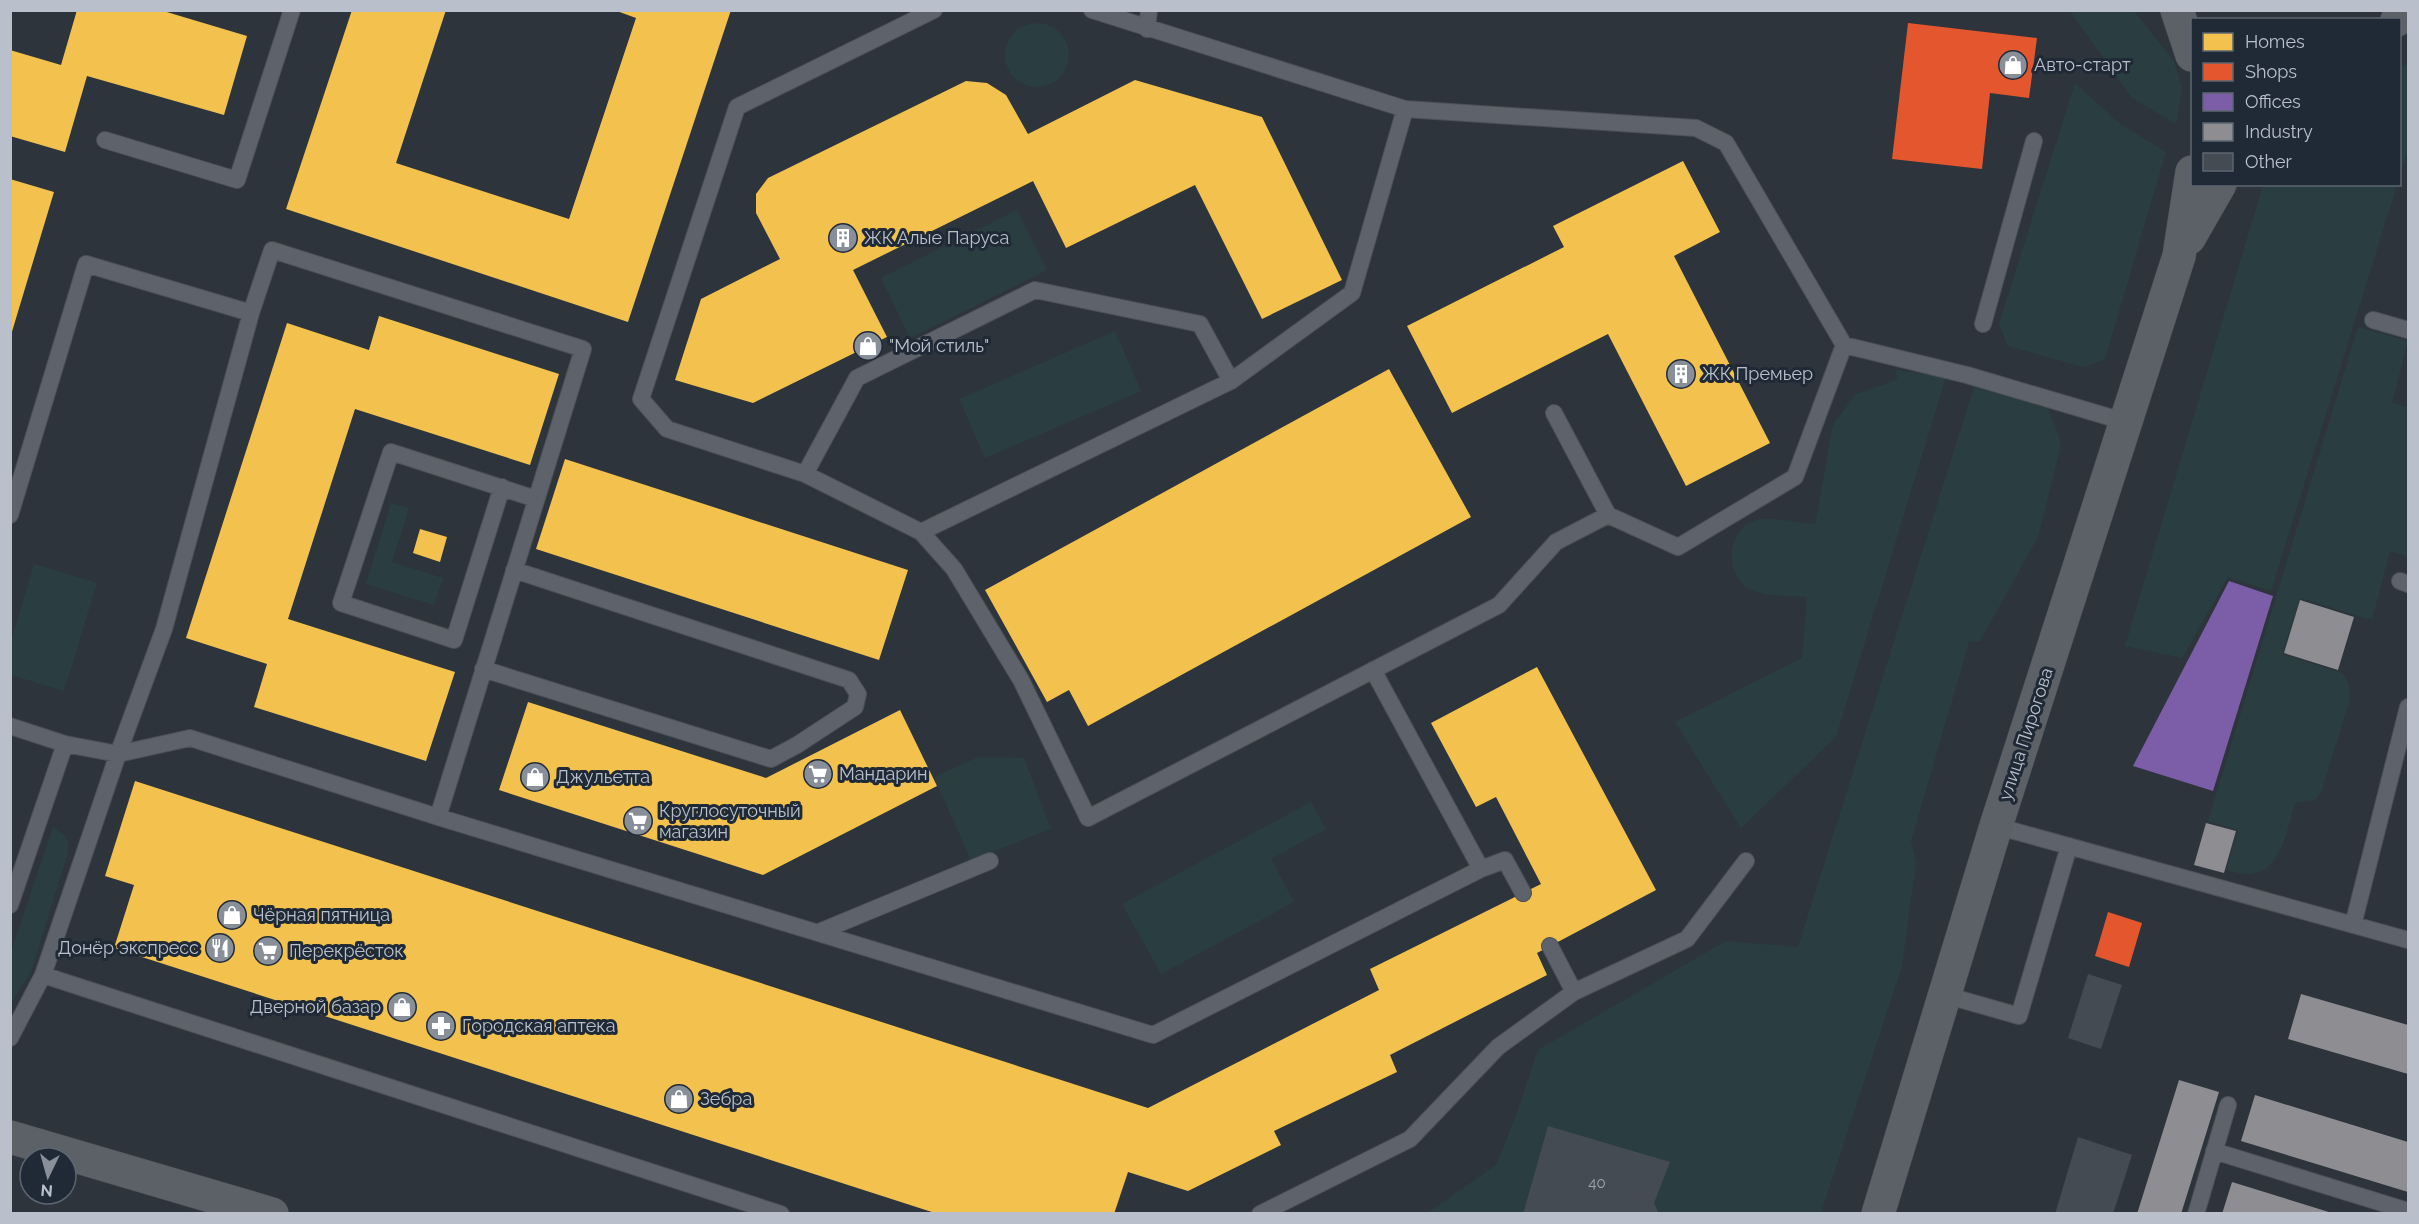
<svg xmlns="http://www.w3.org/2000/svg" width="2419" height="1224" font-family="Raleway,sans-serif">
<rect width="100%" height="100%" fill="#2d343c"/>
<!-- green -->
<path fill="#2a3e42" d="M2070,11H2134L2174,61L2182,88L2176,124L2132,98Z
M1005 55a32 32 0 1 1 64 0a32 32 0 1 1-64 0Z
M2408,63V154L2407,153L2400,176V67Z
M2075,83L2119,123L2166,152L2105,359L2083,367L2008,346L1999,324Z
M2263,185H2397L2271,591L2228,577L2182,658L2125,646Z
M1017,210L1047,270L910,338L881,278Z
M2358,327L2408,341L2392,403L2408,407V556L2390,551L2372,620L2300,598L2282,654L2342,673L2348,682L2350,699L2322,790L2315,800L2295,803C2287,829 2281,876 2245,874C2239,874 2232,871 2226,870L2238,830L2208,821Z
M1115,331L1141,391L985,458L959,399Z
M1896,370L1946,377L1836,737L1741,828L1675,722L1802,658L1807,597C1788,595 1759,598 1744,585C1721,565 1731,520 1765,519C1781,518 1799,523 1815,525L1833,425L1856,394L1897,380Z
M1974,387L2047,408L2055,425L2061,445L2038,537L1980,641L1969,642L1911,842L1916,863L1902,966L1821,1213L1426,1214L1496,1165L1516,1116L1538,1050L1726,941L1798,947Z
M391,503L409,508L392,562L443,578L434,605L366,584Z
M34,564L97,583L64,691L11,675V642Z
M978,757L1024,758L1051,829L971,860L934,777Z
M1311,802L1326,829L1271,859L1294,902L1161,974L1122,904Z
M53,827C66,836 71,840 67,856L31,972L11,1003V952Z"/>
<!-- homes -->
<path fill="#f2c14e" d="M77,10H160L247,36L224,115L87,76L65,152L10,136V50L61,65Z
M352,10H446L396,163L569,219L636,18L614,10H731L628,322L286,209Z
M1135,80L1262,117L1342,280L1262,319L1195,185L1066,248L1033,181L853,270L887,337L753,403L675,380L701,299L780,259L756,213V194L768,178L966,81L987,83L1006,95L1028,134Z
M1683,161L1720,232L1674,256L1770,443L1686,486L1608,334L1452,413L1407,326L1564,247L1553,226Z
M10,179L54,192L11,335H10Z
M379,316L559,374L530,465L355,409L288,619L455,672L426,761L254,707L267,664L186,638L287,323L369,350Z
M1389,369L1471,517L1088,726L1069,690L1047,702L985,590Z
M565,459L908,570L879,660L536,549Z
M420,529L447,537L440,562L413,553Z
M1537,667L1656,890L1537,953L1547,975L1390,1055L1397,1072L1274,1131L1281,1145L1188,1191L1128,1172L1114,1214H938L114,948L134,885L105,876L135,781L1148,1108L1379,990L1370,969L1541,884L1496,797L1476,807L1431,723Z
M528,702L766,778L900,710L937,786L763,875L499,790Z"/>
<!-- shops -->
<path fill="#e4572e" d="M1908,23L2037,38L2029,98L1990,93L1982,169L1892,159Z
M2108,912L2142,923L2129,967L2095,956Z"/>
<!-- offices -->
<path fill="#7b5ea7" d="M2229,581L2273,596L2213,791L2133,766Z"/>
<!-- industry -->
<path fill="#8d8d92" d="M2300,600L2354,617L2338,670L2284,653Z
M2206,823L2236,831L2224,873L2194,865Z
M2301,994L2408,1025V1074L2288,1039Z
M2179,1080L2219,1092L2181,1214H2137Z
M2255,1095L2408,1142V1192L2241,1141Z
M2232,1182L2332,1213V1214H2222Z"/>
<!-- building -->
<path fill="#454b52" d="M2088,974L2122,985L2101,1049L2068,1038Z
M1548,1126L1670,1162L1654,1203L1659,1214H1523Z
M2078,1137L2132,1155L2113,1214H2055Z"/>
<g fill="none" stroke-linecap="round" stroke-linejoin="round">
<!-- lane casing -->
<g stroke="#4c5056" stroke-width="18">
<path id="lane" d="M934,10L737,107L641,399L667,429L805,474L921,532L1231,381L1352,293L1405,109
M1092,10L1405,109L1696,128L1726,143L1844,345L1967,375L2126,422
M1147,29L1149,10
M105,140L237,180L292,10
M2373,320L2408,330
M1983,324L2034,141
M1554,413L1608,515
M805,474L857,378L1035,290L1200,324L1231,381
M502,487L454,640L341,603L391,452L536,499
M10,515L86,264L251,313
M921,532L954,569L1021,680L1088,818L1499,605L1556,542L1608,515L1678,547L1795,477L1844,345
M2400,581L2408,584
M483,669L771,759L797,745L855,707L858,694L849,680L514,570
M10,726L65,744L118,754L190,738L438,817
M1996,826L2408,940
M1481,869L1505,860L1523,893
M10,905L65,744
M2353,925L2408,707
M819,932L990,861
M43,975L781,1214
M1574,992L1687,939L1746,861
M1945,995L2019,1016L2069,846
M10,1038L43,975L118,754L164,629L251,313L272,250L583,349L438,817L1153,1035L1481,869L1373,670
M2214,1151L2408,1211
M1260,1214L1410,1139L1498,1047L1574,992L1550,946
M2196,1214L2228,1105"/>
</g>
<!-- secondary casing -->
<g stroke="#4c5056" stroke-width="34">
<path id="secondary" d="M2177,10L2192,55
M2397,20L2408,11
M2189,238L2220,184
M10,1137L272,1214
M1878,1214L1996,826L2179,256L2192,172"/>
</g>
<!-- lane -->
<use href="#lane" stroke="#5e626a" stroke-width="16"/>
<!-- secondary -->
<use href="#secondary" stroke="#5c6168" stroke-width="33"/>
</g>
<!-- icons -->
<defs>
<g id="shop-disc" transform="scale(1.5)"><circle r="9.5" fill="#888f99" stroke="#202a37"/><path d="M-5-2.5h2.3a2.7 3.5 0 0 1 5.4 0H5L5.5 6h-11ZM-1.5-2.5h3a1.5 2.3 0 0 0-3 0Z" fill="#fff"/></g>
<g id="building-disc" transform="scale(1.5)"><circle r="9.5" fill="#888f99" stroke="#202a37"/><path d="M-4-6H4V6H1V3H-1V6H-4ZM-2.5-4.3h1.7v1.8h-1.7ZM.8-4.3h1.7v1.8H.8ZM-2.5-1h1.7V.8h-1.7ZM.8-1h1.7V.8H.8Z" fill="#fff"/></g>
<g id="supermarket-disc" transform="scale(1.5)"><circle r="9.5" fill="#888f99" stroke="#202a37"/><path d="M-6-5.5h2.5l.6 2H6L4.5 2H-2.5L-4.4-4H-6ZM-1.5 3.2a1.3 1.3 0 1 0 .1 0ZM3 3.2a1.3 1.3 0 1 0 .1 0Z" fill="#fff"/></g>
<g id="restaurant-disc" transform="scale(1.5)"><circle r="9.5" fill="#888f99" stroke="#202a37"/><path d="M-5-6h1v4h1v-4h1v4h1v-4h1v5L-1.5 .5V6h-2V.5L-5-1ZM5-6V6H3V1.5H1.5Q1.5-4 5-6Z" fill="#fff"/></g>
<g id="pharmacy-disc" transform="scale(1.5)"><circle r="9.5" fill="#888f99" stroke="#202a37"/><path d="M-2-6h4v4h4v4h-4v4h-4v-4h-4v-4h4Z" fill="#fff"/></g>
</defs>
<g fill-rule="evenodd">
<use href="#shop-disc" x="2013" y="65"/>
<use href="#building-disc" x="843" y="238"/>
<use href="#shop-disc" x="868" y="346"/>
<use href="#building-disc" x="1681" y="374"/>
<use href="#supermarket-disc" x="818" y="774"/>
<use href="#shop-disc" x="535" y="777"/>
<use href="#supermarket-disc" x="638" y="821"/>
<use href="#shop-disc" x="232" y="915"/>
<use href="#restaurant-disc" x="220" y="948"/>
<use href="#supermarket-disc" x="268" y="951"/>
<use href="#shop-disc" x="402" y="1007"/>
<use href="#pharmacy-disc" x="441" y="1026"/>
<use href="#shop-disc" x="679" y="1099"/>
</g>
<g text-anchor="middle" stroke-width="6" stroke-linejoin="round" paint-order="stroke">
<!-- number labels -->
<g font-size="15" fill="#9ca3ad">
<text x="1597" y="1188">40</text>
</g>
<!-- poi labels -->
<g font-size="18" fill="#b9c0cb" stroke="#202a37" text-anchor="start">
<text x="2034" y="71">Авто-старт</text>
<text x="864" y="244">ЖК Алые Паруса</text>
<text x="889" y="352">"Мой стиль"</text>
<text x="1702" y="380">ЖК Премьер</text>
<text x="839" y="780">Мандарин</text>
<text x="556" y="783">Джульетта</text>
<text x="659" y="817">Круглосуточный<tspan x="659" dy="21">магазин</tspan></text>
<text x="253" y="921">Чёрная пятница</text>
<text x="199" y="954" text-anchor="end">Донёр экспресс</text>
<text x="289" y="957">Перекрёсток</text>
<text x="381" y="1013" text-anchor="end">Дверной базар</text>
<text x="462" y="1032">Городская аптека</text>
<text x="700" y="1105">Зебра</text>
</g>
<!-- street labels -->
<g font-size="18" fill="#b9c0cb" stroke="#202a37">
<text transform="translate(2026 734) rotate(-72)" y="6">улица Пирогова</text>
</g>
</g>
<!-- border -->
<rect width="2419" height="1224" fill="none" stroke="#b9c0cb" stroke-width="24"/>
<!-- legend -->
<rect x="2191" y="18" width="210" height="168" fill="#202a37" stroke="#5d6672" stroke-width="1.5"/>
<rect x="2203" y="33" width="30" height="18" fill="#f2c14e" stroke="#5d6672" stroke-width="1.5"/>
<text x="2245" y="48" font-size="18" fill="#b9c0cb">Homes</text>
<rect x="2203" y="63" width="30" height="18" fill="#e4572e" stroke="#5d6672" stroke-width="1.5"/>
<text x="2245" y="78" font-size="18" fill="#b9c0cb">Shops</text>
<rect x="2203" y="93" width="30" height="18" fill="#7b5ea7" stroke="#5d6672" stroke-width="1.5"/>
<text x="2245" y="108" font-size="18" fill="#b9c0cb">Offices</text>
<rect x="2203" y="123" width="30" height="18" fill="#8d8d92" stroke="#5d6672" stroke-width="1.5"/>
<text x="2245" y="138" font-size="18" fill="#b9c0cb">Industry</text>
<rect x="2203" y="153" width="30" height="18" fill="#454b52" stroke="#5d6672" stroke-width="1.5"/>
<text x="2245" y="168" font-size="18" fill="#b9c0cb">Other</text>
<!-- north arrow -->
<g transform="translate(48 1176) rotate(185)"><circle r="28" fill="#202a37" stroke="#5d6672" stroke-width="1.5"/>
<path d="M0-4.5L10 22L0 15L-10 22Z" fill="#888f99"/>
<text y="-9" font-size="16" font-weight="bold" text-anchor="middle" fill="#b9c0cb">N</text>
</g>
</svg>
